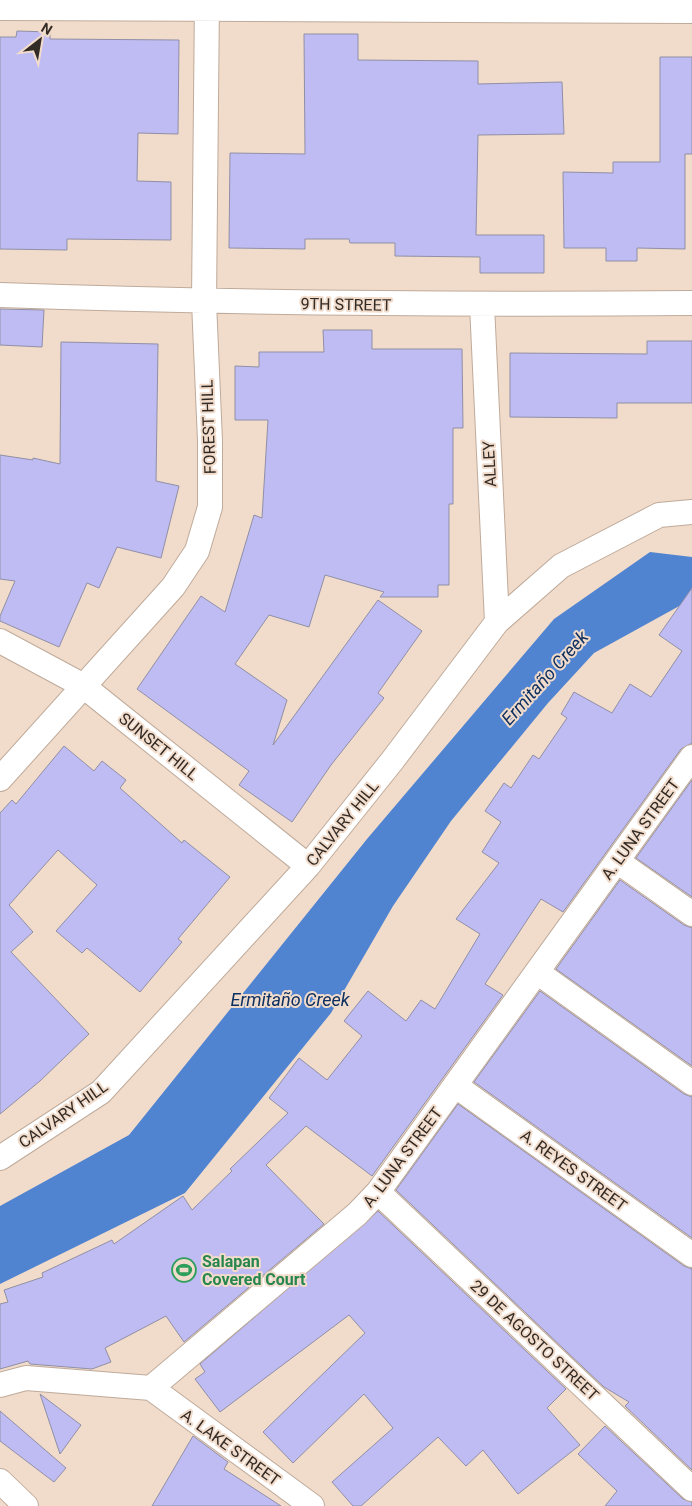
<svg xmlns="http://www.w3.org/2000/svg" width="692" height="1506" font-family="Roboto,sans-serif">
<rect width="100%" height="100%" fill="#f1dbcb"/>
<!-- water -->
<path fill="#5084d1" d="M650,552L692,557V599L594,653L548,703L451,821L393,906L331,1013L185,1193L0,1284V1206L129,1135L367,839L554,619Z"/>
<!-- building -->
<path fill="#bfbcf3" stroke="#908fa5" d="M17,31L50,32V39L179,40L178,134L138,133L137,181L171,182V240L67,239V250L0,249V37H16Z
M304,34H358V60L478,61V84L562,82L564,134L478,135L476,235H544V273H480V257L395,256V243H350L349,239H305V249L229,248L230,153L305,154Z
M660,57H692V154H685V249L637,248V261H606V248H564L563,172L613,173V162H660Z
M0,309L44,310L42,347L0,345Z
M323,330H372V349H462L463,428H453V504H449V585H438V597H380L384,592L325,575L309,627L269,615L235,664L287,700L273,745L378,600L422,631L378,693L384,698L331,765L292,822L239,785L249,771L137,689L201,596L225,612L254,515L262,518L268,420H235V366L259,367V352H324Z
M647,341H692V403H617V418L510,417V353L647,354Z
M61,342L158,344L156,481L179,486L161,558L117,547L99,588L87,583L59,647L0,621V616L15,581L0,579V455L33,460V458L60,464Z
M692,588V743L681,749L563,912L541,899L485,984L503,995L372,1176L306,1126L266,1165L324,1224L184,1342L166,1316L105,1348L111,1362L92,1369L30,1364L28,1361L0,1369V1304L8,1302L4,1290L43,1277L42,1273L112,1240L114,1244L183,1196L192,1210L232,1171L230,1169L288,1113L269,1098L299,1058L327,1080L362,1036L344,1021L368,991L406,1021L421,1000L435,1009L480,934L456,919L499,863L482,852L501,822L485,811L504,783L511,788L533,755L539,759L567,718L561,714L574,692L612,713L630,684L651,697L682,651L659,635Z
M64,746L94,771L102,761L126,780L120,788L182,843L184,840L230,877L178,939L182,942L140,992L87,948L82,953L56,931L97,885L58,850L9,905L33,932L11,952L89,1034L40,1081L0,1114V813L12,800L16,804Z
M692,780V897L636,858Z
M620,880L684,925L692,928V1066L556,969Z
M540,991L684,1094L692,1097V1238L474,1082Z
M458,1104L684,1266L692,1269V1470L625,1406L629,1402L604,1387L396,1190Z
M378,1211L566,1389L547,1408L580,1445L518,1494L483,1450L466,1466L438,1437L361,1506H353L332,1482L393,1428L364,1394L293,1463L263,1432L365,1333L349,1315L220,1412L195,1379L205,1372L200,1364Z
M40,1394L81,1425L60,1454Z
M0,1411L66,1468L54,1482L0,1441Z
M605,1426L683,1499L692,1502V1506H605L617,1491L578,1454Z
M193,1436L228,1462L224,1469L281,1506H152Z"/>
<g fill="none" stroke-linecap="round" stroke-linejoin="round">
<!-- street casing -->
<g stroke="#bfab9b" stroke-width="26">
<path id="street" d="M0,8L692,11
M0,295C231,303 461,305 692,303
M482,305L497,622
M0,641L82,685L308,866
M0,779L173,587L197,551L210,507V441L204,302L207,0
M617,861L692,914
M537,972L692,1083
M456,1086L692,1255
M0,1158L101,1092L308,866L392,761L497,622L561,566L659,515L692,512
M378,1192L692,1489
M0,1385L26,1378L151,1388L357,1214L378,1192L692,757
M151,1388L312,1506
M0,1481L26,1506"/>
</g>
<!-- street -->
<use href="#street" stroke="#fff" stroke-width="24"/>
</g>
<!-- icons -->
<defs>
<g id="stadium-ring" transform="scale(1.25)"><circle r="9.5" fill="#f1dbcb" stroke="#2e9e5b" stroke-width="1.5"/><path d="M0-5a6.5 5 0 1 0 0 10a6.5 5 0 1 0 0-10ZM-3.5-1.8h7v3.6h-7Z" fill="#2e9e5b"/></g>
</defs>
<g fill-rule="evenodd">
<use href="#stadium-ring" x="184" y="1270"/>
</g>
<g text-anchor="middle" stroke-width="4" stroke-linejoin="round" paint-order="stroke">
<!-- street labels -->
<g font-size="16" fill="#322a24" stroke="#f1dbcb">
<text transform="translate(346 304) rotate(1)" y="6">9TH STREET</text>
<text transform="translate(208 427) rotate(-92)" y="6">FOREST HILL</text>
<text transform="translate(489 464) rotate(-93)" y="6">ALLEY</text>
<text transform="translate(159 746) rotate(39)" y="6">SUNSET HILL</text>
<text transform="translate(342 823) rotate(-51)" y="6">CALVARY HILL</text>
<text transform="translate(640 829) rotate(-54)" y="6">A. LUNA STREET</text>
<text transform="translate(63 1114) rotate(-35)" y="6">CALVARY HILL</text>
<text transform="translate(402 1157) rotate(-53)" y="6">A. LUNA STREET</text>
<text transform="translate(574 1170) rotate(36)" y="6">A. REYES STREET</text>
<text transform="translate(535 1340) rotate(43)" y="6">29 DE AGOSTO STREET</text>
<text transform="translate(231 1447) rotate(36)" y="6">A. LAKE STREET</text>
</g>
<!-- leisure labels -->
<g font-size="16" font-weight="bold" fill="#27864d" stroke="#f1dbcb" text-anchor="start">
<text x="202" y="1267">Salapan<tspan x="202" dy="18">Covered Court</tspan></text>
</g>
<!-- water labels -->
<g font-size="18" font-style="italic" fill="#0d3061" stroke="#f1dbcb">
<text transform="translate(545 678) rotate(-48)" y="6">Ermitaño Creek</text>
<text x="290" y="1006">Ermitaño Creek</text>
</g>
</g>
<!-- north arrow -->
<g transform="translate(40 40) rotate(31)" stroke="#f1dbcb" stroke-width="4" paint-order="stroke">
<path d="M0-4L9 19L0 12L-9 19Z" fill="#322a24"/>
<text y="-8" font-size="14" font-weight="bold" text-anchor="middle" fill="#322a24">N</text>
</g>
</svg>
